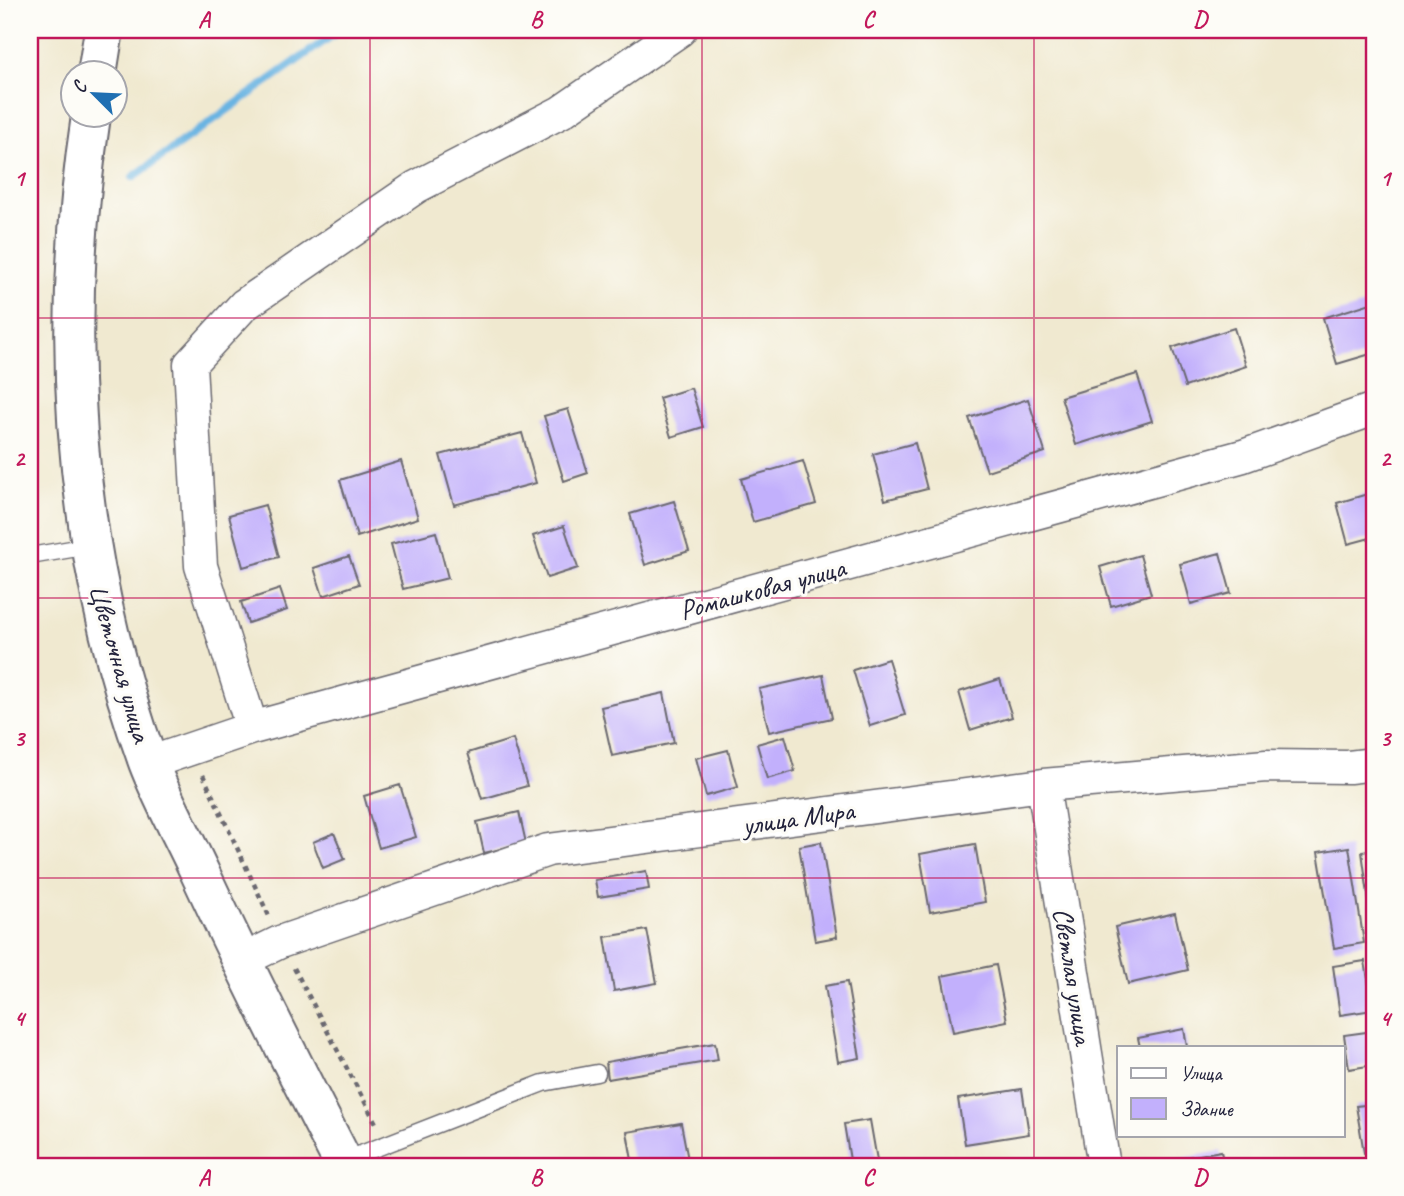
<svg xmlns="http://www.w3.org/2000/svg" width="1404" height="1196" font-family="Caveat,sans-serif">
<rect width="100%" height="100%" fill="#fdfcf7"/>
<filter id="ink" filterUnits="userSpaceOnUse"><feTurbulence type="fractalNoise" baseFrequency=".0143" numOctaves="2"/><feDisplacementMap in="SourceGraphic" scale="14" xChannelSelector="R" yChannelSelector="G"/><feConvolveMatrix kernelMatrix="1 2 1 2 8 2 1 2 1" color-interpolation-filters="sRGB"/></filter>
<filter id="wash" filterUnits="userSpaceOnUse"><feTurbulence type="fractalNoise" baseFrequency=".00686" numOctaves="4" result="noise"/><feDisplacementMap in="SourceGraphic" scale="28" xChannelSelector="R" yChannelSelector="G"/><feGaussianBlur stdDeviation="1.57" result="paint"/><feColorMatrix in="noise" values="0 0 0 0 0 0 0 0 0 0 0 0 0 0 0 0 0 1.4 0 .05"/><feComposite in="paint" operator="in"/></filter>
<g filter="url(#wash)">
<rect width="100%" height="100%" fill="#f0e9d0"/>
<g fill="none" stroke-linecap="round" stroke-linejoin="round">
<!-- stream -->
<path stroke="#69b4e2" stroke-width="8" d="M30,167L32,166
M133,177L340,30"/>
</g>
<g id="blocks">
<!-- building -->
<path fill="#c2b0fc" d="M1374,302V353L1337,364L1323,318Z
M1234,328L1246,366L1185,387L1172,348Z
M1137,374L1152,421L1076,445L1061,397Z
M691,388L703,427L671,437L659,398Z
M1028,399L1045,452L987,471L969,418Z
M568,409L588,473L564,481L544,416Z
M522,433L536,483L454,505L440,455Z
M915,443L927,489L885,500L873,454Z
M401,461L418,518L357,537L340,480Z
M803,461L816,504L753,522L741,479Z
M1374,492V537L1348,544L1337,503Z
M674,501L689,551L645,565L630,514Z
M265,505L279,557L243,567L229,515Z
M564,526L578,568L547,578L533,536Z
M436,532L448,578L403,589L391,544Z
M1220,553L1231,593L1191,604L1180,564Z
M1140,555L1151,594L1111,606L1100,567Z
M349,556L359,584L323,596L314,568Z
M280,589L287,610L248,623L241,602Z
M888,659L905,715L870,726L853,670Z
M823,675L832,718L769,732L759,689Z
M1000,679L1012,717L970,730L959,692Z
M664,693L674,743L612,756L601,707Z
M785,736L795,771L767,779L757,744Z
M513,739L527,786L482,799L468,753Z
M728,750L738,787L706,796L696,758Z
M400,785L416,837L379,848L364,796Z
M519,812L526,843L484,853L477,822Z
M334,833L345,859L323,868L313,842Z
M821,842L837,937L815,941L799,846Z
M975,844L985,902L930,912L920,854Z
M1349,847L1364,943L1334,948L1318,852Z
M1374,850V916H1371L1362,852Z
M646,871L649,889L598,897L595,880Z
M1175,913L1188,970L1128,984L1115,927Z
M647,930L657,983L614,991L605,937Z
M1365,961L1373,1010L1340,1015L1333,966Z
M996,965L1007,1021L953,1032L942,976Z
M847,982L860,1058L838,1062L825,986Z
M1184,1029L1187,1047H1140L1138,1038Z
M1374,1031V1065L1349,1069L1344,1035Z
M715,1043L718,1060L608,1079L606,1062Z
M1022,1089L1029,1134L965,1144L958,1099Z
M1374,1104V1152L1364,1153L1356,1106Z
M870,1120L878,1166H851L844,1124Z
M681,1123L689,1165L633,1166L627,1132Z
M1221,1151L1224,1166H1169L1167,1161Z"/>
</g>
</g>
<g filter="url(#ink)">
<use href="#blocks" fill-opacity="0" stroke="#6a686f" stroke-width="2"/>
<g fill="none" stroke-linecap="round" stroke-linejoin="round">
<!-- service casing -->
<g stroke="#6a686f" stroke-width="19">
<path id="service" d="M30,556L89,546
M343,1161L543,1083L597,1073"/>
</g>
<!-- minor casing -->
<g stroke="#6a686f" stroke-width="35">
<path id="minor" d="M252,728L201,566L190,364L244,305L416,187L561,112L680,30
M149,763L252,728L1243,456L1374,409
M1043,785L1104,1166
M241,961L280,942L548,850L1043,785L1266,766L1349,767L1374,764"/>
</g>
<!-- secondary casing -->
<g stroke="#6a686f" stroke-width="42">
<path id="secondary" d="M97,74L104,30
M91,116C58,335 72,552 148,762C162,799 183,836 200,873C246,972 295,1069 345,1166"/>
</g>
<!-- path -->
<path stroke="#6a686f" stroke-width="4.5" stroke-dasharray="5 5" stroke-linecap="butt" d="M203,775L269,916
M294,968L378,1127"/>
<!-- service -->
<use href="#service" stroke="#fff" stroke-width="16"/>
<!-- minor -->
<use href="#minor" stroke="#fff" stroke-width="32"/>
<!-- secondary -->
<use href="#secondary" stroke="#fff" stroke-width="38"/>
</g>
</g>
<!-- grid -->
<path fill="none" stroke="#c2185b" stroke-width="2" stroke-opacity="0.55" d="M370,30V1166M702,30V1166M1034,30V1166M30,318H1374M30,598H1374M30,878H1374"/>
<g text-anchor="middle" stroke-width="6" stroke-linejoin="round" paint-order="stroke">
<!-- street labels -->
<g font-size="28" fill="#22223b" stroke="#fdfcf7">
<text transform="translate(762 588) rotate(-15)" y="10">Ромашковая улица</text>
<text transform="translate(121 663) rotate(74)" y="10">Цветочная улица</text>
<text transform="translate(798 817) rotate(-8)" y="10">улица Мира</text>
<text transform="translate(1074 976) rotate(81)" y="10">Светлая улица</text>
</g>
</g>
<!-- margin -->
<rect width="1404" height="1196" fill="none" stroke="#fdfcf7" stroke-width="77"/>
<!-- legend -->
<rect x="1117" y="1046" width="228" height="91" fill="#fdfcf7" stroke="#a5a5ac" stroke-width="2"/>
<rect x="1131" y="1068" width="35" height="10" fill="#ffffff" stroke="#a5a5ac" stroke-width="2"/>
<text x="1180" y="1080" font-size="21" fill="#22223b">Улица</text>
<rect x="1131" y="1098" width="35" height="21" fill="#c2b0fc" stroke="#a5a5ac" stroke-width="2"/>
<text x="1180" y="1116" font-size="21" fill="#22223b">Здание</text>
<!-- north arrow -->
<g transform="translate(94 94) rotate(294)"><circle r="33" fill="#fdfcf7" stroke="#a5a5ac" stroke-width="2"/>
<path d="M0-5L12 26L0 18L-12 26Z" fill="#1f6fb2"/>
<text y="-10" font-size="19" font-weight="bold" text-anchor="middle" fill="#22223b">С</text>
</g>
<rect x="38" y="38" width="1328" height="1120" fill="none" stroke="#c2185b" stroke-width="2.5"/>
<g font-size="23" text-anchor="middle" font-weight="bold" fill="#c2185b">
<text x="204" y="27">A</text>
<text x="536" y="27">B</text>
<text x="868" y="27">C</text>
<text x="1200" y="27">D</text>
<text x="19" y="186">1</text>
<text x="1385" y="186">1</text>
<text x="19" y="466">2</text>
<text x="1385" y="466">2</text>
<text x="19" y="746">3</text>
<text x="1385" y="746">3</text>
<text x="19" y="1026">4</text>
<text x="1385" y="1026">4</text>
<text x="204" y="1185">A</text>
<text x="536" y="1185">B</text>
<text x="868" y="1185">C</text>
<text x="1200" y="1185">D</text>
</g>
</svg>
